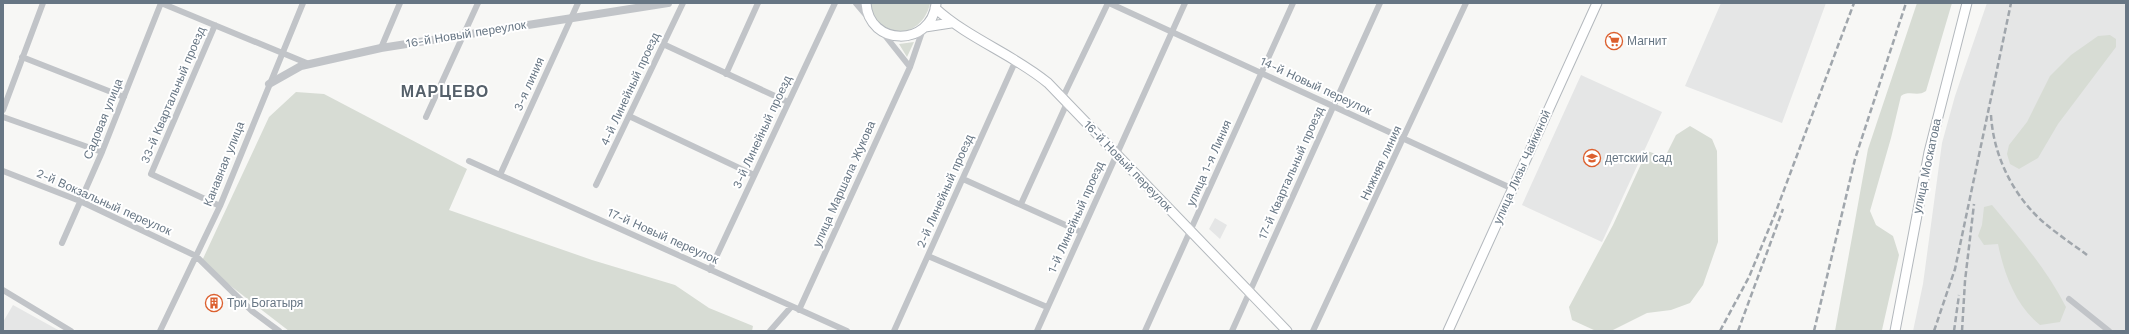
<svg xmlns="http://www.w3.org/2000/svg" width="2129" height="334" font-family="'Work Sans',sans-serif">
<rect width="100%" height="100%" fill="#f7f7f5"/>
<!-- built -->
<path fill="#e5e6e6" d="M1721,3H1826L1782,123L1685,86Z
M1987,3H2126V331H1913L1923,284L1942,143L1955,96Z
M1581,75L1662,112L1602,242L1522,205Z
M1215,218L1227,225L1220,239L1209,229Z
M13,305L60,331H3V322Z"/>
<!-- green -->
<path fill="#d7dcd4" d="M870,3H930V4C921,41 876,41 870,3Z
M1917,3H1952L1926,91C1918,97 1909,90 1901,96L1891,138L1870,211L1876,225L1893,236L1899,255L1882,330L1835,331L1868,149Z
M2110,35L2116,39V47L2058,124L2038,158L2019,169L2010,164L2007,154L2009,145L2027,122L2050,76L2071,55L2098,36Z
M914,42L907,57L899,44Z
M296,92L324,94L467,169L449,210L592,260L675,285L709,308L753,326L752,331H289L201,263L269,117Z
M1690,126L1712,139L1717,151L1718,242L1703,285L1690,303L1671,310L1647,313L1611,331H1596L1572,320L1569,307L1613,225L1647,151L1665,157L1676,135Z
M1992,205C2019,237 2047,270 2066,307L2060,322L2040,325C2016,306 2004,274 1998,244L1984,245L1978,236L1982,225L1984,207Z"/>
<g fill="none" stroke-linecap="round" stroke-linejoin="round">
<!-- secondary casing -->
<g stroke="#b3b8bd" stroke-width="11">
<path id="secondary" d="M866,3C869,47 931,47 936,4
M935,8C969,39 1013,54 1048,83L1287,331
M925,27L951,23
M1448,331L1597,3
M1895,331L1929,152L1967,3"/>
</g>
<!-- minor -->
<path stroke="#c1c4c8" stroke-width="6" d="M161,3L309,64
M1109,3L1513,189
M215,25L151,174L220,206
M883,33L910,67
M663,44L788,102
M381,48L400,3
M22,57L124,97
M726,74L758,3
M1062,99L1108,3
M3,110L43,3
M629,116L754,175
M3,117L102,152
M426,117L478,3
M469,161L847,331
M3,171L80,201L196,256L252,311L279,331
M500,175L578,3
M963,179L1081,232
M596,185L683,3
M1021,204L1067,103
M62,243L102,152L161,3
M928,256L1047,307
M710,270L835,3
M3,290L71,331
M2069,299L2109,331
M799,310L910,67L923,29
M160,331L220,206L303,3
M770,331L791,307
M894,331L1016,60
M1037,331L1185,3
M1145,331L1293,3
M1232,331L1380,3
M1313,331L1466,3"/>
<!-- tertiary -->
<path stroke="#c1c4c8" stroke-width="8" d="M857,3L868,16
M269,84L301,66L381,48L668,3"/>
<!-- secondary -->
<use href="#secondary" stroke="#fff" stroke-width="9"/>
<!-- rail -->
<path stroke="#a0a6ac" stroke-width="2.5" stroke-dasharray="6 3" stroke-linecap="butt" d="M1991,115C1993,150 2008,185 2032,211C2046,227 2070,242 2087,255
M1720,331L1749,277L1775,214L1854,3
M1738,331L1783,209
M1814,331L1855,159L1906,3
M1934,331L1955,269L2011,3
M1954,331L1959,295
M1962,331L1965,281L1974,204"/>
</g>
<!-- icons -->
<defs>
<g id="supermarket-ring" transform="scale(0.9)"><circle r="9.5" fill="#fff" stroke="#dc602f" stroke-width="1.5"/><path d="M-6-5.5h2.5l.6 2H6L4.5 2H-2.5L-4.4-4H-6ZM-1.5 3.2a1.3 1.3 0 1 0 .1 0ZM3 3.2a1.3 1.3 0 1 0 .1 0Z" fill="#dc602f"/></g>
<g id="school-ring" transform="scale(0.9)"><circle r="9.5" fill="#fff" stroke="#dc602f" stroke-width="1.5"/><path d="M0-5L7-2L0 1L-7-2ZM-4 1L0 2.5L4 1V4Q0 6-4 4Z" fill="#dc602f"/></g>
<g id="building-ring" transform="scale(0.9)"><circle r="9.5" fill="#fff" stroke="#dc602f" stroke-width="1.5"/><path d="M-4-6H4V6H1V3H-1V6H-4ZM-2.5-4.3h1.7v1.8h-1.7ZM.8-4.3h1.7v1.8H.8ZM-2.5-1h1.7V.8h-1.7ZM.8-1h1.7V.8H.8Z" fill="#dc602f"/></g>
</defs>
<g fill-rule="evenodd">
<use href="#supermarket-ring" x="1614" y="41"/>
<use href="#school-ring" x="1592" y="158"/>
<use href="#building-ring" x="214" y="303"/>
</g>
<g text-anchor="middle" stroke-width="4" stroke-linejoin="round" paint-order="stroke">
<!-- street labels -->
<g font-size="12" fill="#677684" stroke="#fff">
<text transform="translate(466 34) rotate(-9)" y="4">16-й Новый переулок</text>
<text transform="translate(529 84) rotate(-66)" y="4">3-я линия</text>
<text transform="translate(1316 86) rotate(25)" y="4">14-й Новый переулок</text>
<text transform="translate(630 89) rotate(-65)" y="4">4-й Линейный проезд</text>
<text transform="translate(173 95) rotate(-67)" y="4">33-й Квартальный проезд</text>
<text transform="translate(103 119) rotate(-68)" y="4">Садовая улица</text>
<text transform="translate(762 132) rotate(-65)" y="4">3-й Линейный проезд</text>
<text transform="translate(1209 163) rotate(-66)" y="4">улица 1-я Линия</text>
<text transform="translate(1381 163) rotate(-65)" y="4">Нижняя линия</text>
<text transform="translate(224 164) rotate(-68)" y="4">Канавная улица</text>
<text transform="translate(1128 166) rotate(46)" y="4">16-й Новый переулок</text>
<text transform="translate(1927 166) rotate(-78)" y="4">улица Москатова</text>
<text transform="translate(1522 167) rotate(-66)" y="4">улица Лизы Чайкиной</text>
<text transform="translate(1291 173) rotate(-66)" y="4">17-й Квартальный проезд</text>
<text transform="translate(844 184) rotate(-66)" y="4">улица Маршала Жукова</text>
<text transform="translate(945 191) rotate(-66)" y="4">2-й Линейный проезд</text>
<text transform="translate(104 202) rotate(24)" y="4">2-й Вокзальный переулок</text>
<text transform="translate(1076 217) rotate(-66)" y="4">1-й Линейный проезд</text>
<text transform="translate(663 236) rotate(24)" y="4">17-й Новый переулок</text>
</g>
<!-- poi labels -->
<g font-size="12" fill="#677684" stroke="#fff" text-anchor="start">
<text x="1627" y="45">Магнит</text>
<text x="1605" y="162">детский сад</text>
<text x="227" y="307">Три Богатыря</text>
</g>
<!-- district labels -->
<g font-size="16" font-weight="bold" letter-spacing="1" fill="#55606a" stroke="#fff">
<text x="445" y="97">МАРЦЕВО</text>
</g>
</g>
<!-- border -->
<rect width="2129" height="334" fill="none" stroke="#677684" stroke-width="8"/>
</svg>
